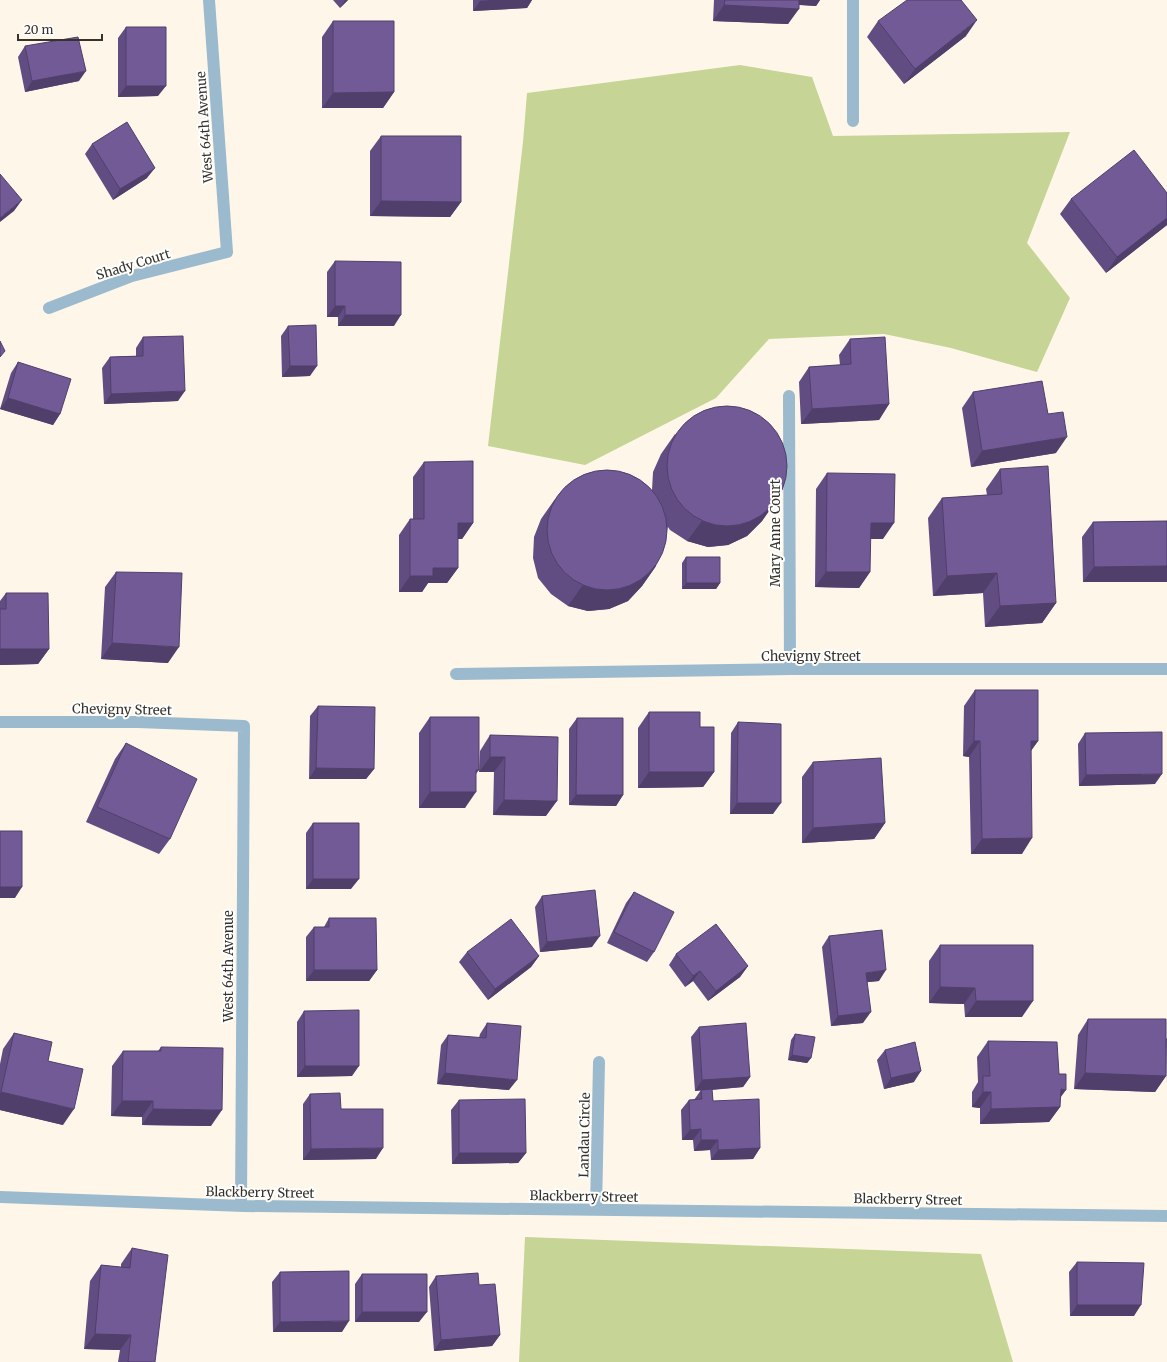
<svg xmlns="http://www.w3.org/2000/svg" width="1167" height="1362" font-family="Merriweather,serif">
<rect width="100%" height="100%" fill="#fef7e9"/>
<!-- green -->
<path fill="#c6d495" d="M740,65L812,77L833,136L1070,132L1027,243L1070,298L1037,372L951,348L884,334L769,339L716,398L585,465L488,446L523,142L527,93Z
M525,1237L981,1254L1013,1362H519Z"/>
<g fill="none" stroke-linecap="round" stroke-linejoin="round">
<!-- minor -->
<path stroke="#9bbacd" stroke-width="12" d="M853,0V121
M49,308L132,276L227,252L209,0
M789,396L790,669
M456,674L790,669H1167
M0,722H138L244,726L241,1206
M0,1197L244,1206L1167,1216
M596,1210L599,1062"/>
</g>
<!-- wall -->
<path fill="#624d82" d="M333,0H348L340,8Z
M473,0H532L527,8L473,11Z
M714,0H820L816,6L799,5L788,24L713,21Z
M333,21L394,92L383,108H322V37Z
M878,21L966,36L904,84L867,37Z
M126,27L158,96L118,97V38Z
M25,46L79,81L25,92L18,57Z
M381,136L461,202L450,217L370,216V151Z
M92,144L147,178L113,200L85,154Z
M1167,193V225L1106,273L1060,214L1071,199Z
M335,261L394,326H338V317H327V272Z
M288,326L310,376L282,377L281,336Z
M143,337L178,401L104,404L102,368L110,357L136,356V348Z
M850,339L889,404L879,420L801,424L799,382L809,367L840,365L839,355Z
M18,362L60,414L53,425L0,409L11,373Z
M973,392L1048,414L1056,453L971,467L962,408Z
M675,434L776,501L762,521L747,536L728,545L708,547L687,541L670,530L668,527L656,566L642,586L628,601L609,609L588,611L568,606L551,594L538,578L533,558L534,537L541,519L555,499L652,490L653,472L661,454Z
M424,462L473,523L462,539H458V568L447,583H428L422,592H399V535L410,519H413V477Z
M1000,469L1056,603L1042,623L985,627L983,593L933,596L928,518L942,498L987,495L986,489Z
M827,473L883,539H870V572L859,588L815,587L816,489Z
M1167,521V582H1083L1082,537L1093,522Z
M686,557L720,583L716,589H682V563Z
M116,572L168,663L101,659L105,587Z
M6,593L49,649L38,664L0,665V601Z
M975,690L1038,741L1031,751L1022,854H971L969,757L963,756L964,706Z
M318,706L374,769L366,779H309L310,716Z
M649,712L700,727L714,772L703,787L638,788V728Z
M430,717L479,770L476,774L465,808H419V733Z
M577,718L623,795L616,806L569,805V729Z
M738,722L773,814H730L731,733Z
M1085,733L1155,784L1079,786L1078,744Z
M490,735L546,816L493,815L494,772H479L480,751Z
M126,743L170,839L159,854L86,822L115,759Z
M813,762L885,823L874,839L802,843V777Z
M313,823L351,889H306V833Z
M634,892L654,952L647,962L607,943L626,903Z
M542,896L592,947L540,952L535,907Z
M329,918L377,970L369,981H306V937L314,927H324Z
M829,936L879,981L867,982L863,1023L831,1026L822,947Z
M940,945L1022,1017H965L964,1004L929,1003V961Z
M467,952L539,956L531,967L488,1000L459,962Z
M676,954L748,966L740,977L708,1001L693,981L685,987L669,965Z
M304,1011L352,1076L297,1077V1022Z
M1088,1019L1166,1076L1155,1092L1074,1089L1078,1035Z
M487,1023L509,1090L437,1084L441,1045L448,1035L479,1038L480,1034Z
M699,1027L750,1077L743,1087L712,1090L713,1101L760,1148L753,1159L711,1160L710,1150L694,1151L693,1140H682L681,1110L689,1100H694L701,1090L695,1091L691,1037Z
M14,1033L48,1061L63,1125L0,1110V1064L3,1049Z
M795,1034L811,1058L807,1063L788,1060L791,1040Z
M1167,1038V1084L1166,1039Z
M988,1041L1060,1098V1107L1049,1122L980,1124V1108L972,1107V1092L978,1082L977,1057Z
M161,1047L211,1126L142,1125V1117L111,1116L112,1066L123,1051H158Z
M885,1050L914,1082L884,1089L877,1060Z
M310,1094L341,1109L376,1159L303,1160V1104Z
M459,1100L526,1153L518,1163L452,1164L451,1110Z
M132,1248L155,1362H118L120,1350L84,1349L90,1281L101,1265L121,1267V1264Z
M1077,1262L1134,1316H1070L1069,1272Z
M280,1272L342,1332H273L272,1282Z
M362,1274L419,1322H355V1284Z
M436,1276L479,1285L500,1335L492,1346L434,1351L429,1287Z"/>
<!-- shaded-wall -->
<path fill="#503f6a" d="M345,0H348L340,8Z
M491,0H532L527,8L473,11L480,1Z
M792,0H820L816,6L789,4Z
M724,5L799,9L788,24L713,21Z
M977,20L966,36L904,84L915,69Z
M86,71L79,81L25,92L32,81Z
M126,86H166L158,96L118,97Z
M394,92L383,108H322L333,93Z
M155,168L147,178L113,200L120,189Z
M22,200L14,211L0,222V218Z
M381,201L461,202L450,217L370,216Z
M1167,218V225L1106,273L1117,257Z
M335,306H345L338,317H327Z
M345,315H401L394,326H338Z
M290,366H317L310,376L282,377Z
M185,391L178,401L104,404L111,394Z
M8,398L60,414L53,425L0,409Z
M889,404L879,420L801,424L812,409Z
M1067,437L1056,453L971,467L982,451Z
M776,501L762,521L747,536L728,545L708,547L687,541L702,521Z
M458,523H473L462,539H447Z
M871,523H894L883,539H860Z
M656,566L642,586L628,601L609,609L588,611L568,606L582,586Z
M1167,566V582H1083L1094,567Z
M433,568H458L447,583H428L422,592H399L410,576Z
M826,572H870L859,588L815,587Z
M997,573L983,593L933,596L947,576Z
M686,583H720L716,589H682Z
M1056,603L1042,623L985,627L1000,606Z
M112,643L179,647L168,663L101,659Z
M0,649H49L38,664L0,665Z
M974,741H980L969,757L963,756Z
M1031,741H1038L1027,756Z
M490,757H505L494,772H479Z
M316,768L374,769L366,779H309Z
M649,772H714L703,787L638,788Z
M1162,774L1155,784L1079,786L1086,775Z
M430,792H476L465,808H419Z
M576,795H623L616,806L569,805Z
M504,800L557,801L546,816L493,815Z
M737,803H781L773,814H730Z
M885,823L874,839L802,843L813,828Z
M1032,838L1022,854H971L982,839Z
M313,879H359L351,889H306Z
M0,887H22L15,898H0Z
M600,936L592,947L540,952L547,942Z
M539,956L531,967L488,1000L495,989Z
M748,966L740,977L708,1001L716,991Z
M314,970H377L369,981H306Z
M886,970L879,981L859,983L866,973Z
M700,971L693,981L685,987L693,976Z
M940,987L975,988L964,1004L929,1003Z
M976,1001H1033L1022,1017H965Z
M871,1012L863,1023L831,1026L838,1016Z
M792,1055L811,1058L807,1063L788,1060Z
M305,1066H359L352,1076L297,1077Z
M921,1071L914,1082L884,1089L891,1078Z
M445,1073L517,1080L509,1090L437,1084Z
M1085,1073L1166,1076L1155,1092L1074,1089Z
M750,1077L743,1087L695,1091L702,1080Z
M1061,1089L1066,1090L1055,1105Z
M1,1092L74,1109L63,1125L0,1110V1093Z
M983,1092H991L980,1108L972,1107Z
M122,1101H153L142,1117L111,1116Z
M1060,1107L1049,1122L980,1124L991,1109Z
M153,1109L222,1110L211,1126L142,1125Z
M701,1129L693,1140H682L690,1130Z
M701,1140H718L710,1150L694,1151Z
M383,1148L376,1159L303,1160L311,1149Z
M760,1148L753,1159L711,1160L718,1150Z
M459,1153H526L518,1163L452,1164Z
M1077,1305H1141L1134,1316H1070Z
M362,1312H427L419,1322H355Z
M349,1321L342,1332H273L280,1322Z
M95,1334L131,1335L120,1350L84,1349Z
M500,1335L492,1346L434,1351L441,1340Z"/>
<!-- building -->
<path fill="#725a97" stroke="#503f6a" d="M725,0H799V9L724,5Z
M907,0H961L977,20L915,69L878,21Z
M333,21H394V92L333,93Z
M126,27H166V86H126Z
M78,37L86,71L32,81L25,46Z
M127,122L155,168L120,189L92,144Z
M381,136H461V202L381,201Z
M1134,150L1167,193V218L1117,257L1071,199Z
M0,174L22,200L0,218Z
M335,261L401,262V315H345V306H335Z
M316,325L317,366H290L288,326Z
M183,336L185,391L111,394L110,357L143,356V337Z
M885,337L889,404L812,409L809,367L851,364L850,339Z
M0,341L5,351L0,357Z
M18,362L71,379L60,414L8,398Z
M1042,381L1048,414L1063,412L1067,437L982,451L973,392Z
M667 466a60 60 0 1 1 120 0a60 60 0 1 1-120 0Z
M473,461V523H458V568H433V576H410V519H424V462Z
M1048,466L1056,603L1000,606L997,573L947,576L942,498L1002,494L1000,469Z
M547 530a60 60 0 1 1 120 0a60 60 0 1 1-120 0Z
M827,473L895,474L894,523H871L870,572H826Z
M1167,521V566L1094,567L1093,522Z
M686,557H720V583H686Z
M116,572L182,573L179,647L112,643Z
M6,593H48L49,649H0V609H6Z
M975,690H1038V741H1031L1032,838L982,839L980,741H974Z
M318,706L375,707L374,769L316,768Z
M649,712H700V727H714V772H649Z
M430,717H479V770H476V792H430Z
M577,718H623V795H576Z
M738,722L781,724V803H737Z
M1162,732V774L1086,775L1085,733Z
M490,735L558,737L557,801L504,800L505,757H490Z
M126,743L197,779L170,839L97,807Z
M881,758L885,823L813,828V762Z
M313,823H359V879H313Z
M0,831H22V887H0Z
M595,890L600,936L547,942L542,896Z
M634,892L674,912L654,952L614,932Z
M329,918H376L377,970H314V927H329Z
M511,919L539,956L495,989L467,952Z
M716,924L748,966L716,991L700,971L693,976L676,954Z
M882,930L886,970L866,973L871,1012L838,1016L829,936Z
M940,945H1033V1001H976L975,988L940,987Z
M359,1010V1066H305L304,1011Z
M1088,1019H1166V1076L1085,1073Z
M487,1023L521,1026L517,1080L445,1073L448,1035L486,1038Z
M746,1023L750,1077L702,1080L699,1027Z
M14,1033L52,1042L48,1061L83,1069L74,1109L1,1092Z
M795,1034L815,1037L811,1058L792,1055Z
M988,1041L1057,1042L1059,1074H1066V1090L1061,1089L1060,1107L991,1109V1092H983V1076H990Z
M915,1042L921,1071L891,1078L885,1050Z
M161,1047L223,1048L222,1110L153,1109V1101H122L123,1051H161Z
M712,1089L713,1101L759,1099L760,1148L718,1150V1140H701V1129L690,1130L689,1100L702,1099L701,1090Z
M340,1093L341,1109H383V1148L311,1149L310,1094Z
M525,1099L526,1153H459V1100Z
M132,1248L168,1255L155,1362H128L131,1335L95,1334L101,1265L130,1268Z
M1077,1262L1144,1263L1141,1305H1077Z
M349,1271V1321L280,1322V1272Z
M478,1273L479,1285L495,1284L500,1335L441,1340L436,1276Z
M362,1274H427V1312H362Z"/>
<g text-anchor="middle" stroke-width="4" stroke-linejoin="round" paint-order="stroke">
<!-- street labels -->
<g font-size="13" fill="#37332a" stroke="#fff">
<text transform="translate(204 127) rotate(-94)" y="5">West 64th Avenue</text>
<text transform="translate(133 264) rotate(-17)" y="5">Shady Court</text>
<text transform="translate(775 533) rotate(-90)" y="5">Mary Anne Court</text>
<text x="811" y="661">Chevigny Street</text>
<text transform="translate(122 709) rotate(1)" y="5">Chevigny Street</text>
<text transform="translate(228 966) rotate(-90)" y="5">West 64th Avenue</text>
<text transform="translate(584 1135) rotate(-89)" y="5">Landau Circle</text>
<text transform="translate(260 1192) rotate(1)" y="5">Blackberry Street</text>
<text transform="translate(584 1196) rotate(1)" y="5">Blackberry Street</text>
<text transform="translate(908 1199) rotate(1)" y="5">Blackberry Street</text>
</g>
</g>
<!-- scale -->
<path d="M18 34v6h84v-6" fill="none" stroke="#37332a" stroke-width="2"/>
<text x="24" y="34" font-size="12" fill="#37332a" stroke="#ffffff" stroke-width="3" paint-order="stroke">20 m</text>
</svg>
